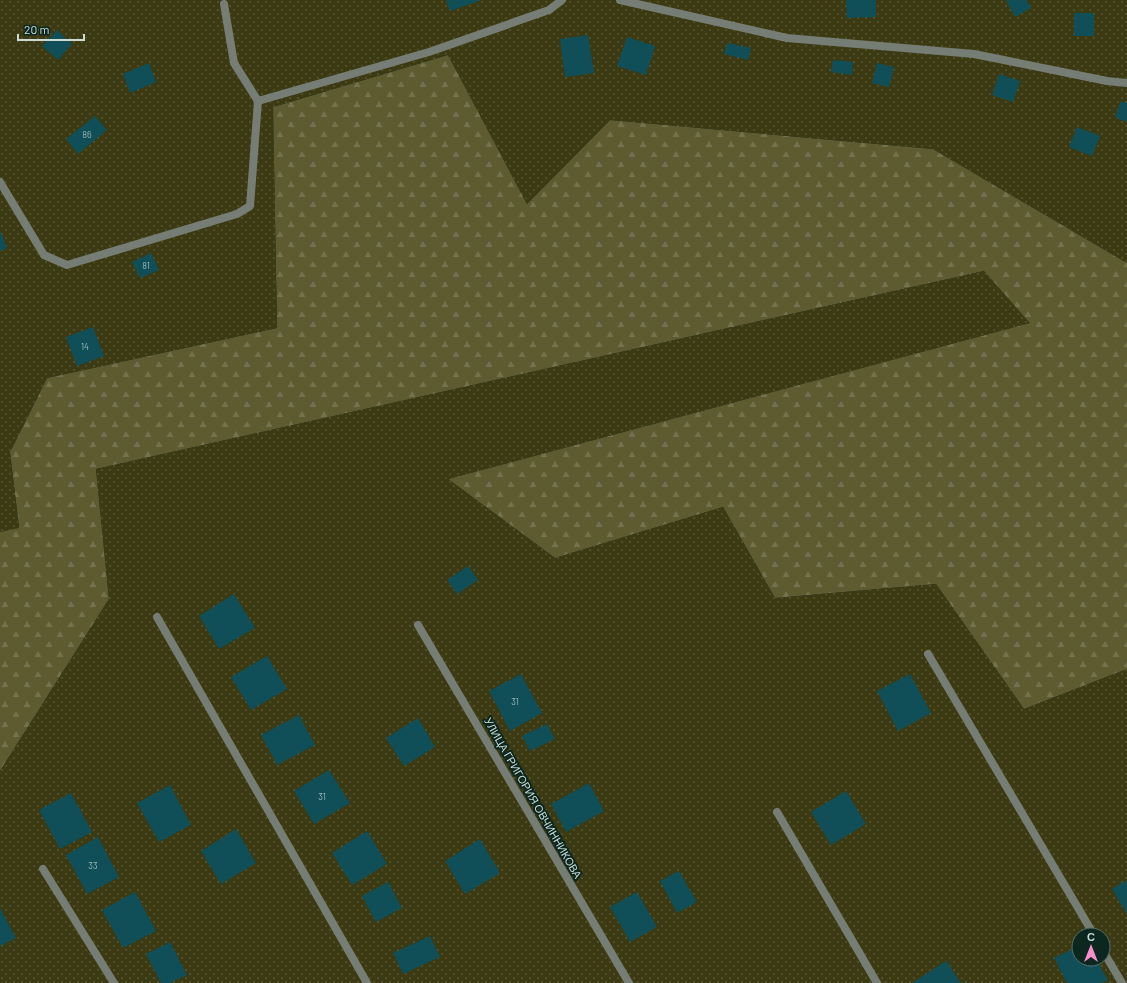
<svg xmlns="http://www.w3.org/2000/svg" width="1127" height="983" font-family="Barlow,sans-serif">
<defs>
<pattern id="forest-firs" width="22" height="20" patternUnits="userSpaceOnUse"><rect width="22" height="20" fill="#5e5b31"/><path d="M5 1l3.5 6h-7zM16 11l3.5 6h-7z" fill="#74724e"/></pattern>
<pattern id="garden-dots" width="8" height="8" patternUnits="userSpaceOnUse"><rect width="8" height="8" fill="#3c3a12"/><path d="M2 2h.1M6 6h.1" fill="none" stroke="#575634" stroke-width="1.8" stroke-linecap="round"/></pattern>
</defs>
<rect width="100%" height="100%" fill="#15312a"/>
<!-- forest -->
<path fill="url(#forest-firs)" d="M448,55L527,204L610,120L933,149L1127,263V669L1024,709L936,584L775,598L723,507L555,558L448,479L1029,323L984,271L96,469L109,599L0,771V532L19,527L10,452L47,378L277,328L273,107Z"/>
<!-- garden -->
<path fill="url(#garden-dots)" fill-rule="evenodd" d="M0,0H1127V263L933,149L610,120L527,204L448,55L273,107L277,328L47,378L10,452L19,528L0,532Z
M984,271L1030,323L448,479L555,558L723,507L775,598L936,584L1024,709L1127,669V983H0V771L109,599L96,469ZM1079,935H1103V959H1079Z"/>
<!-- building -->
<path fill="#104f58" d="M446,0H482L450,11Z
M846,0H876V17L847,18Z
M1006,0H1027L1031,8L1015,17Z
M1074,13H1094V36H1074Z
M57,30L72,44L58,60L42,46Z
M588,35L594,73L565,77L560,39Z
M627,37L655,46L646,75L617,66Z
M727,43L751,48L748,60L724,54Z
M833,60L853,62L852,75L831,72Z
M149,63L156,82L130,93L123,74Z
M877,63L894,67L889,87L872,83Z
M999,74L1020,81L1013,102L992,95Z
M1121,101L1127,103V122L1115,117Z
M95,116L107,130L78,154L66,139Z
M1077,127L1100,136L1092,156L1069,147Z
M0,230L7,248L0,251Z
M151,253L159,270L140,278L132,262Z
M93,327L104,356L77,366L66,337Z
M468,566L478,580L457,594L447,580Z
M234,594L255,628L219,649L199,616Z
M267,656L287,689L251,710L231,677Z
M521,674L542,713L510,731L489,691Z
M910,674L931,713L898,731L877,691Z
M299,715L315,745L277,765L261,735Z
M418,718L435,747L404,766L386,738Z
M547,724L555,739L530,751L522,736Z
M329,770L350,803L314,824L294,791Z
M589,783L604,811L566,832L551,804Z
M170,785L191,825L159,842L137,803Z
M846,791L866,824L831,845L811,812Z
M71,793L92,832L60,849L39,810Z
M236,829L256,863L221,884L201,851Z
M367,831L387,864L352,885L332,853Z
M98,837L119,877L87,894L66,855Z
M480,839L500,873L465,894L445,861Z
M679,871L697,902L677,913L660,881Z
M1127,880V914L1112,889Z
M388,882L402,908L376,922L362,896Z
M135,892L156,931L123,948L102,910Z
M637,892L657,927L630,942L610,907Z
M0,908L16,938L0,946Z
M430,936L440,957L403,974L393,953Z
M170,942L187,975L170,983H161L146,954Z
M1079,946V959H1096L1108,980L1102,983H1067L1054,958Z
M946,961L961,983H912Z"/>
<g fill="none" stroke-linecap="round" stroke-linejoin="round">
<!-- lane -->
<path stroke="#767d74" stroke-width="8" d="M620,0L787,38L974,54L1107,81L1127,83
M258,101L429,52L549,10L562,0
M0,182L44,255L67,265L237,214L250,206L258,101L234,63L224,4
M928,654L1094,935
M777,812L877,983
M43,869L114,983
M1103,951L1122,983"/>
<!-- street -->
<path stroke="#767d74" stroke-width="8" d="M157,617L367,983
M418,625L629,983"/>
</g>
<g text-anchor="middle" stroke-width="4" stroke-linejoin="round" paint-order="stroke">
<!-- number labels -->
<g font-size="9" fill="#9db8b6">
<text x="87" y="138">86</text>
<text x="146" y="269">81</text>
<text x="85" y="350">14</text>
<text x="515" y="705">31</text>
<text x="322" y="800">31</text>
<text x="93" y="869">33</text>
</g>
<!-- street labels -->
<g font-size="11" fill="#ccdbd6" stroke="#0b2720">
<text transform="translate(533 798) rotate(60)" y="4">УЛИЦА ГРИГОРИЯ ОВЧИННИКОВА</text>
</g>
</g>
<!-- north arrow -->
<g transform="translate(1091 947)"><circle r="19" fill="#0b2720" stroke="#586f69"/>
<path d="M0-3L7 15L0 10L-7 15Z" fill="#f98fc9"/>
<text y="-6" font-size="11" font-weight="bold" text-anchor="middle" fill="#ccdbd6">С</text>
</g>
<!-- scale -->
<path d="M18 34v6h66v-6" fill="none" stroke="#ccdbd6" stroke-width="2"/>
<text x="24" y="34" font-size="12" fill="#ccdbd6" stroke="#0b2720" stroke-width="3" paint-order="stroke">20 m</text>
</svg>
